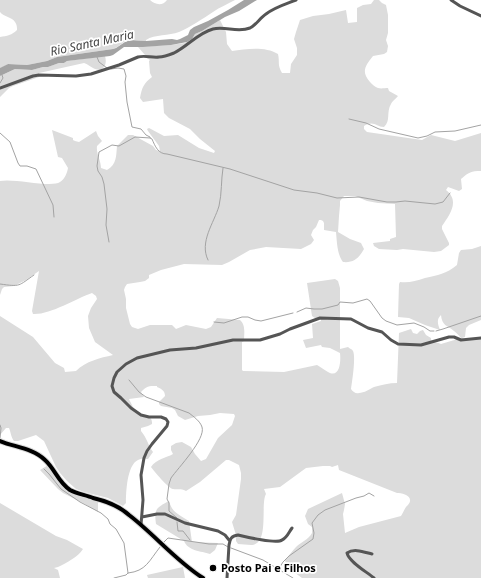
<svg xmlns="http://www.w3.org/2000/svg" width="481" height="578" font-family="'Noto Sans',sans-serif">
<rect width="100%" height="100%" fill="#fff"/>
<!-- green -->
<path fill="#dcdcdc" d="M0,0H150C155,5 163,6 167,0H235C228,4 220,7 213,12C202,19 191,27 179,32C169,36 155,34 146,40V41C141,41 135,39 130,40C123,41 119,47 113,49L57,57L47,61L27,65L8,64L1,68H0V37C7,36 12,35 17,30C17,27 17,25 15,22C12,17 4,17 0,12Z
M374,0H379L382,3L386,5L388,15V33L386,40L388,46L387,52L384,54L373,56C365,66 361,72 370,82C372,84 375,87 378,88C381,89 385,88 388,88L389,91L398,96C396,99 392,101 391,104C386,112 391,121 384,127C376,127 374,120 364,126V129L367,132L422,140L431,135L455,141L481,133V171C471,171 469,172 461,179L462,189L459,191L448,187L446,190C460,201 450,214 442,226V229L449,243V245L441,251L434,252L403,249L397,250L379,249L374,246L373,243L390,241V239L396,237L395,204L378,203L367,201L355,196H344L340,201V205L339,216L338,232L350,239L361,243L364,249C359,258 354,263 343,262C337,254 337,242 336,232L324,230V223L323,221L321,220H319L316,227L313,230L311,235L314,240L311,244L301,249L266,247L250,250L229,262L222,265L184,264L161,270L149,275V278L145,281L140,282L127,284L125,287L124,290L126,299V308L130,324L132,327L138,329L150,325H172L176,329L186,325L206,329L211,327L217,318L240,320C246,325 244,334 244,341L242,342V370L243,371L284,372L317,365C321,367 324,370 328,372C340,379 341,361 340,353L330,348L322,347L321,345L306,348L303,340L313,338L312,324L321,321V319L315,318L312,316L307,283L335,279L338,281L340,288V349L348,347C350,349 352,349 353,351C356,357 352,382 351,389C353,392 356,394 359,393C364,393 370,389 374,387C382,385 389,383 397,383L399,333L411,329L413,333L417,334L420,331L423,330L426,335L431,338V340C434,343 438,342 441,344L461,338C459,336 457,333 454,331C447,325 442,326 441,315C436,320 438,324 440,330L425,325L409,318L398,317L399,284L400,282C409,283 416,281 425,278C438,275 446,274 457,265L459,253L461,250L472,249L481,246V320L469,325L466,328L465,337L462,338L465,339L481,338V578H302L287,567L285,560C289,556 292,551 296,547C301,542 308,540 312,533V527L308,524L305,516L308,509L342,493L345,504L344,510L343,514L345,533L359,527L401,516C403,513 404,510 406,507C407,506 410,503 410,501C411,495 401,493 397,493L339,470L338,465L332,467L330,466H323L306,468L280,487L264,489L266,494C260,504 270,545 251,545C247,545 242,544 238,544L236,541V535L232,522L236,515L241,479V473L239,465L229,460H226L200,482L186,491C180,488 178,490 173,489C168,488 154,471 151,467C156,459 166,458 173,454L171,450V446L176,443L182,442L191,447L195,454L201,461L206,459L218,438L232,425L235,416L234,414L220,413L210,415L198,416L185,420L178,416L175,410L172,408L161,406L159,404V402L165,396C165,391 162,389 157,387V386C148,386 147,386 141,392L142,394L144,397L129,399C131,403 134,410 138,413C144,416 153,415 152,424L148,426L141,428V431C147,438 148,445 153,452L148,459C145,459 141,458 138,460C127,465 126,492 126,503L123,506L108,498L84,492L76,489L67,481L60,473L56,467L44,441L36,435L18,441H14C11,437 11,433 9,428H6L0,435V316L33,337L55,363L64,368L65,372L76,371C86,361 100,358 113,355L95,342L89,328L88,316L91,308L97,299L96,296L92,293C75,299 50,315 33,314L32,311L39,271L26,280L14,286L4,287L2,289L0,295V181C14,178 51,188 60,182C65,179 67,173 68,168L62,158L58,157L52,130L73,138V140L75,141L79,142L96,131L98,136L102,141L97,146C96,154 101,160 101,168L107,170C117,164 116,156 117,146L128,135H133L153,146L156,150L160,151L159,146L148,131L147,129L149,128L164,136L178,135L199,148L214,153L215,151L200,139L190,129L169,118L164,113L163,99L143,102L140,98C142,87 144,83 152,77L150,73L149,61L150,60L143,56L145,55L138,47L171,45L185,43L192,39L195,34L202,31L220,20L226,32L227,44L232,51C246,49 265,46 278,54C280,63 277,64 282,73H290L291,64L297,55V48L294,39L296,32L300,20L313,16L329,14L346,10L348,23L357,22V8L363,5L371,4Z
M105,56C108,66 102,73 93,68C89,66 88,64 84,63L39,73V77L13,86L9,88L0,97V76L15,69L32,70L43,67H48L59,63H64L67,61Z
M50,464L68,487L98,500V512L85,504L63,493L58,489L40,470Z
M169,501C172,513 180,515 189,521L192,542L218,543L215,550L210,554C201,551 188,551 184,541L156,524C154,509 156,508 169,501Z
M0,503L56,536L67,540L83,549C78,557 66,563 58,567L54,568L58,570L60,578H0Z
M183,567L185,578H148L147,575Z"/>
<!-- water -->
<path fill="#a3a3a3" d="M244,0H257L239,11L225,17L202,31L195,34L192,39L187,42L171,45L143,47H124L113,55L110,56L67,61L64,63H59L48,67H43L32,70L15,69L0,76V68L8,64L27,65L47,61L57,57L113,49L116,48L125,42L130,40L146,41L172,39L177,40L180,39L188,35L190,30L194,27L208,21L228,10Z"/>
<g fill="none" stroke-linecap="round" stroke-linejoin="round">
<!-- stream -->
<path stroke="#a3a3a3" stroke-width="1" d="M97,57L99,62L107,68
M111,69L118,68L124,69L126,76L125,82L127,102L132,127L141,129L146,135L150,137V138L152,139C155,146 158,154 167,154L230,169L294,190L317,193L337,198L359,197L387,202H396L405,201L435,204L443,202L450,193
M0,83L3,78L2,75
M349,119L366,123L379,129L418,138L427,136L435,132L455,131L481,125
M0,133L10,142L18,163L20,166H27L36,169L53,205L54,217
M109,242L106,225L107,209L104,184L102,177L98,171L97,166L99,152L112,145L119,146L135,137L150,138
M208,260C199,242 214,223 219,206C222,193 221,180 223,168
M0,284C21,287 18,286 34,275
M297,312L306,308L314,309H322L338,305L340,302L353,303L367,299L370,301L382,318L386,321L397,325L414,323L424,327L430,331H434
M214,322L224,323L242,317H248L255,320L261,321L293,313
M436,331L443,329L481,316
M129,380L139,392L146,397L189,413C194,417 200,421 202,427C206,439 178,468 171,478L169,484L167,499L169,503V511L177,518
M0,425L1,428L0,438
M44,469L49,474L61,489L80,502L101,513L108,519L110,524L116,529L124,543L128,573
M177,522L178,531H183L190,540
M164,542L168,538L209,544H223L228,547
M231,548L263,560L293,578
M278,570L283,562L289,556L313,539L314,533L312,523L318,515L325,510L356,498L364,496L369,493L374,496
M114,578L126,575L128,573C146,571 149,561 160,547"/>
<!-- major casing -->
<g stroke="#dbdbdb" stroke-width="6">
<path id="major" d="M0,441C14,447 33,448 45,460C55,469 58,482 70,490C77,494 86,495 93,498C106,501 119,506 129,515C154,534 176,561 203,578"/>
</g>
<!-- minor -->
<path stroke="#555" stroke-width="3" d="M451,0L460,6L481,16
M0,88L33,76L39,75L76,76L91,74L119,65L138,57C145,55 152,58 159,57C164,57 169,55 174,53C188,46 198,33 213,29C225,26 238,33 250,28C256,25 260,18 266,14C275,7 286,4 296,0
M142,517L157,514H165L185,523L218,531L225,535L229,540
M141,525L143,500L141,475L144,458L147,451L152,444L167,426L168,422L166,419L161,417H149L141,415L131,408L121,398L114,392L112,386L114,378L117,372L126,364L137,358L170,350L196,348L233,340H260L280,334L290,329L320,318L351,319L368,328L382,332L391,340L398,344L421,345L449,337H454L461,340L481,338
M372,554C364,552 354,548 347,553C349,562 367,572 374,578
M227,578L229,545C230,539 231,536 238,535C246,537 277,544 282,540C287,538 289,532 292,528"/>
<!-- major -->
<use href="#major" stroke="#000" stroke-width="4"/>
</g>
<!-- markers -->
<circle fill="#000" stroke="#fff" stroke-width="1.5" cx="213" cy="568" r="4"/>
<g text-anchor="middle" stroke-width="3.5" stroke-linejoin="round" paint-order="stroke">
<!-- poi labels -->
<g font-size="11" font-weight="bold" fill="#000" stroke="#fff" text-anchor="start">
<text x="221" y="572">Posto Pai e Filhos</text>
</g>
<!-- water labels -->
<g font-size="12" font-style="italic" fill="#444" stroke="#fff">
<text transform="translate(92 43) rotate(-12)" y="4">Rio Santa Maria</text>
</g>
</g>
</svg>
